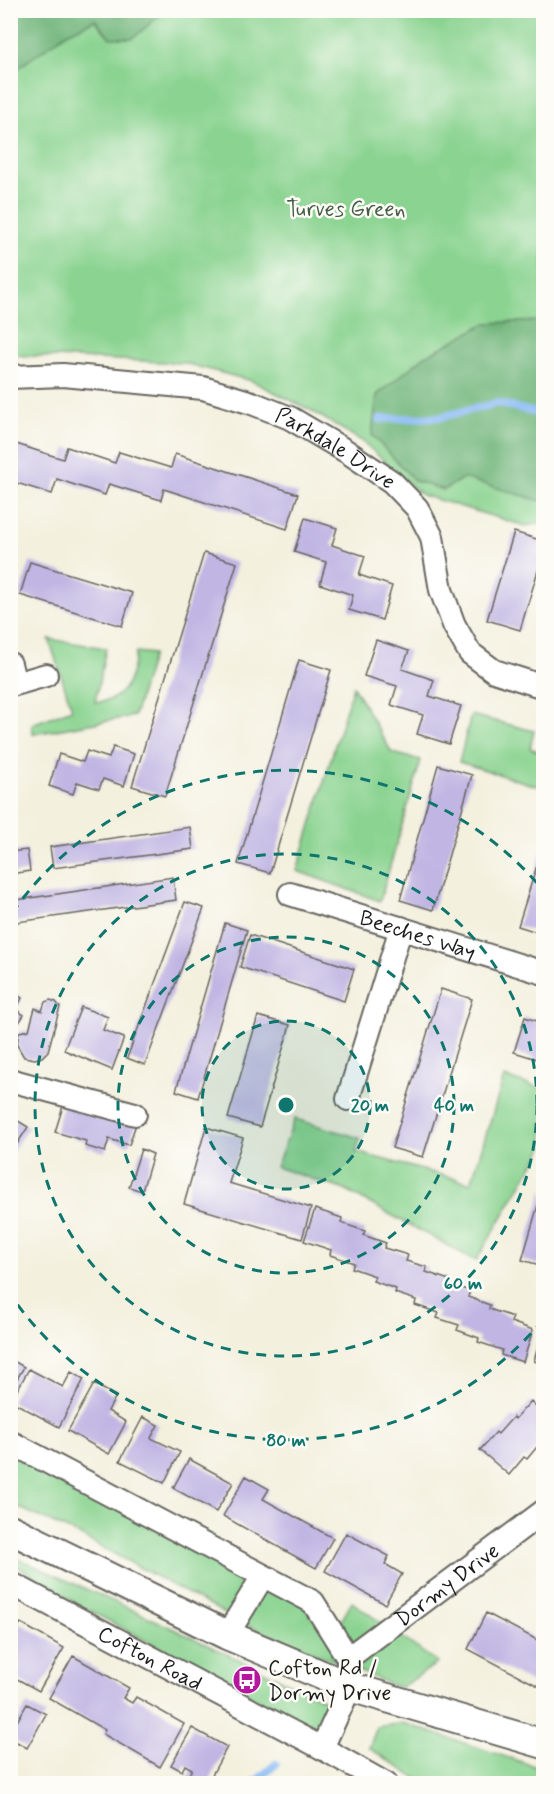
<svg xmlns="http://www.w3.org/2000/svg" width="554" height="1794" font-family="Mynerve,sans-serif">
<rect width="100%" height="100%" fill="#fdfcf7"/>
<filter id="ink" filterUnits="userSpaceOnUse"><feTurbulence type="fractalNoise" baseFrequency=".0167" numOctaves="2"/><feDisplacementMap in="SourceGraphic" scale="12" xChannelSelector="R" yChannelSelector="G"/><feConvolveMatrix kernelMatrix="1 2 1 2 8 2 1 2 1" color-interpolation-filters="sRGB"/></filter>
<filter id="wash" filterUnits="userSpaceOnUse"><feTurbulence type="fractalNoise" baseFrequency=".008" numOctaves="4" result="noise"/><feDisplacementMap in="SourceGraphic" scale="24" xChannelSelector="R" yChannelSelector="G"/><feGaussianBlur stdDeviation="1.35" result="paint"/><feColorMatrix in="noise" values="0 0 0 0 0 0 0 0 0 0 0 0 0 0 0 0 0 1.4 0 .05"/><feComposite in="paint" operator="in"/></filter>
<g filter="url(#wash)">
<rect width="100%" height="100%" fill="#f3f0de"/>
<!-- green -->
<path fill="#8ad390" stroke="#537856" stroke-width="1.5" d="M11,11H543V523L525,526L422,495L362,441L310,410L252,381L184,363L11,355Z
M49,639L106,648L95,702C126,702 132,677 136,652L153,654L134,716L33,734L32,724L72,709Z
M353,686L392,753L421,760L380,901L297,871Z
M471,715L534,731L530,748L543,753V788L459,762Z
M504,1077L543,1089V1148L476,1261L345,1190L276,1167L295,1119L360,1138L356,1152L471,1183Z
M11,1452L340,1623L352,1602L438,1663L400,1688L246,1625L81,1536L11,1504Z
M10,1555L144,1615L325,1700L329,1715L322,1726L314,1730L77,1604L11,1562Z
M403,1723L543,1769V1783H423L369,1748L377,1727Z"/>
<!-- forest -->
<path fill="#6fb57a" stroke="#46684b" stroke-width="1.5" d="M11,10H165V11L133,38H110L95,20L67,33L11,73Z
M543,321V500H537L463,478L444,490L415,481L372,435L377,395L424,357L486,323Z"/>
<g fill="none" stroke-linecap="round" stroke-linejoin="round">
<!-- stream -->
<path stroke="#88b9f4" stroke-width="8" d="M380,419L441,417L498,403L544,415
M253,1784L276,1764"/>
</g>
<g id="blocks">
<!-- building -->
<path fill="#c0b5e3" d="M10,442L63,459L67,447L115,463L119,452L171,468L175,454L298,494L287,529L164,489L161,500L109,484L105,495L57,479L52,494L10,481Z
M305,518L337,528L332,545L365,556L359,575L392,586L382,620L349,610L353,595L320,584L326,562L294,552Z
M514,532L543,541V554L520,630L487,620Z
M204,553L237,563L165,796L132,786Z
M30,562L132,593L122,626L20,595Z
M376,640L409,651L402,669L434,680L429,696L461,706L449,744L417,734L423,715L391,705L397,686L364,676Z
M299,660L331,670L270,873L238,864Z
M113,747L134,754L124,786L103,779L99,789L77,782L73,794L49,786L59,754L83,762L87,751L109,758Z
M438,765L472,775L433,910L400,900Z
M190,827L193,849L53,868L50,847Z
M543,846V934L518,926Z
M27,850L30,871L10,874V852Z
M173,877L176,900L10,923V901Z
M185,902L204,908L145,1065L127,1058Z
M225,923L247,930L198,1098L176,1091Z
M250,935L354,969L344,1001L240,967Z
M441,989L472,999L423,1157L392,1148Z
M10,991L22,998L16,1010L24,1015L10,1036Z
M50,1000L56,1002L60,1007L48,1051L42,1057L35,1059L24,1057L17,1045L19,1032L29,1030L35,1008L42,1011L45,1002Z
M81,1007L108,1017L103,1030L124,1038L112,1070L64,1050Z
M258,1016L290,1025L260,1127L228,1118Z
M525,1017L543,1023V1061L514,1052Z
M64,1103L136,1124L129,1145L109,1139L105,1152L85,1146L86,1141L55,1132Z
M10,1116L28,1127L10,1155Z
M206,1127L243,1138L229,1183L311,1208L302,1239L184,1204Z
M141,1149L153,1154L142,1191L129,1187Z
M543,1188V1266L522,1260Z
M315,1209L342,1218L341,1223L365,1231L363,1235L386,1243L384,1248L408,1255L406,1261L427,1267L426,1272L449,1280L448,1284L470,1291L468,1297L490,1305L489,1309L513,1317L511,1322L533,1330L523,1362L501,1355L502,1350L478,1342L479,1338L457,1330L459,1325L437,1318L439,1313L415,1305L416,1300L395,1293L396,1289L373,1281L375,1276L352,1268L354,1263L330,1255L331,1250L304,1241Z
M543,1328V1364L534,1361Z
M10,1359L24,1367L10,1391Z
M29,1369L63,1387L71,1372L84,1379L59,1427L11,1401Z
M94,1384L116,1396L108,1411L126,1422L109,1454L68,1431Z
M531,1401L543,1413V1444L541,1442L527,1459L524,1457L509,1475L480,1450L496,1432L498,1434L513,1417L515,1419Z
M143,1417L158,1425L151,1438L180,1452L164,1483L120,1461Z
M189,1459L233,1483L216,1512L173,1488Z
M246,1476L269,1489L263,1499L333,1538L316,1568L223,1516Z
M346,1533L389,1556L385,1564L402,1574L385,1604L325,1571Z
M486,1613L543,1643V1681L540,1687L468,1649Z
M20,1623L64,1648L39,1691L10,1675V1640Z
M73,1656L129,1688L123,1698L132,1703L136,1697L184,1724L160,1767L103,1734L105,1730L49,1698Z
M27,1704L46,1714L27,1748L10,1738V1734Z
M192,1728L227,1747L207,1784H187L186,1781L192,1769L185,1765L182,1771L171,1765Z"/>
</g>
</g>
<g filter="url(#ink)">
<use href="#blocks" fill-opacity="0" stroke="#676660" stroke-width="1.5"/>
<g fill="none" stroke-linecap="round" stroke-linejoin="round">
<!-- minor casing -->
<g stroke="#676660" stroke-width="26">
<g id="minor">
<path id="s1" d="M10,377L63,375L203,388L252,403L290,418L346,451L392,482L417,508L432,537L441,590L454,625L470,653L494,671L544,687"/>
<path d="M10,664L15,684L46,675"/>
<path id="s2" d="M290,894L544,973"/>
<path d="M10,1080L135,1114"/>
<path d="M348,1099L401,928"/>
<path d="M10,1442L313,1602L348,1658L349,1675L350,1687L322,1748"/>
<path id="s3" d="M10,1583L322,1748L386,1784"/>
<path d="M227,1635L263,1576"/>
<path id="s4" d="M348,1658L544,1511"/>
</g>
</g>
<!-- tertiary casing -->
<g stroke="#676660" stroke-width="32">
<path id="tertiary" d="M10,1529L227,1635L350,1687L544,1744"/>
</g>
<!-- minor -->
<use href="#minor" stroke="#fff" stroke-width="22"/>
<!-- tertiary -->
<use href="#tertiary" stroke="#fff" stroke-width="28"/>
</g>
</g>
<!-- distance rings -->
<circle cx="286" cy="1105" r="84" fill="#0f766e" fill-opacity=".12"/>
<g fill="none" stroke="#0f766e" stroke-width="3" stroke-dasharray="10 8">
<circle cx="286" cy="1105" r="84"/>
<circle cx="286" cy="1105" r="168"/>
<circle cx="286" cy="1105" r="251"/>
<path d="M543 1320A335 335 0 0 1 12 1297M12 913A335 335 0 0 1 543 890"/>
</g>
<!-- icons -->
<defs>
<g id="bus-disc" transform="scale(1.5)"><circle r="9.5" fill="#b5179e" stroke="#fdfcf7"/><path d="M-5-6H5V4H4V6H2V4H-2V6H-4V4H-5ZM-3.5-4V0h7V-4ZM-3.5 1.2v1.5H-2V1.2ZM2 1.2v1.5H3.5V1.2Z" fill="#fff"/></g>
</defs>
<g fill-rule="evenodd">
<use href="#bus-disc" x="247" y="1680"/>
</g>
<g text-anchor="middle" stroke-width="5" stroke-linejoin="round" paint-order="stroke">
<!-- park labels -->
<g font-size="22" fill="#425c45" stroke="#fdfcf7">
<text x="346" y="216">Turves Green</text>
</g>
<!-- street labels -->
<g font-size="22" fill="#1c1c1c" stroke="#fdfcf7">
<text dy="8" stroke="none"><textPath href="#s1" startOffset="340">Parkdale Drive</textPath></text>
<text dy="8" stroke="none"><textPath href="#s2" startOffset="134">Beeches Way</textPath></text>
<text dy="8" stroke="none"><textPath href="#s4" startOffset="123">Dormy Drive</textPath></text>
<text dy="8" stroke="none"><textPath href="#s3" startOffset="159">Cofton Road</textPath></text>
</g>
<!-- poi labels -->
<g font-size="22" fill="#1c1c1c" stroke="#fdfcf7" text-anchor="start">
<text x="268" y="1675">Cofton Rd /<tspan x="268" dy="25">Dormy Drive</tspan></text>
</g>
</g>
<circle cx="286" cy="1105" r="9" fill="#0f766e" stroke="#fdfcf7" stroke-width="3"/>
<g font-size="18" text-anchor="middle" font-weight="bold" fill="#0f766e" stroke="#fdfcf7" stroke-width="5" stroke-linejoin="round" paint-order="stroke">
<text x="370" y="1111">20 m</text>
<text x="454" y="1111">40 m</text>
<text x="463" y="1289">60 m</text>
<text x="286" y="1446">80 m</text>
</g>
<!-- margin -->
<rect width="554" height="1794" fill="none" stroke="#fdfcf7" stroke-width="36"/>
</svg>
